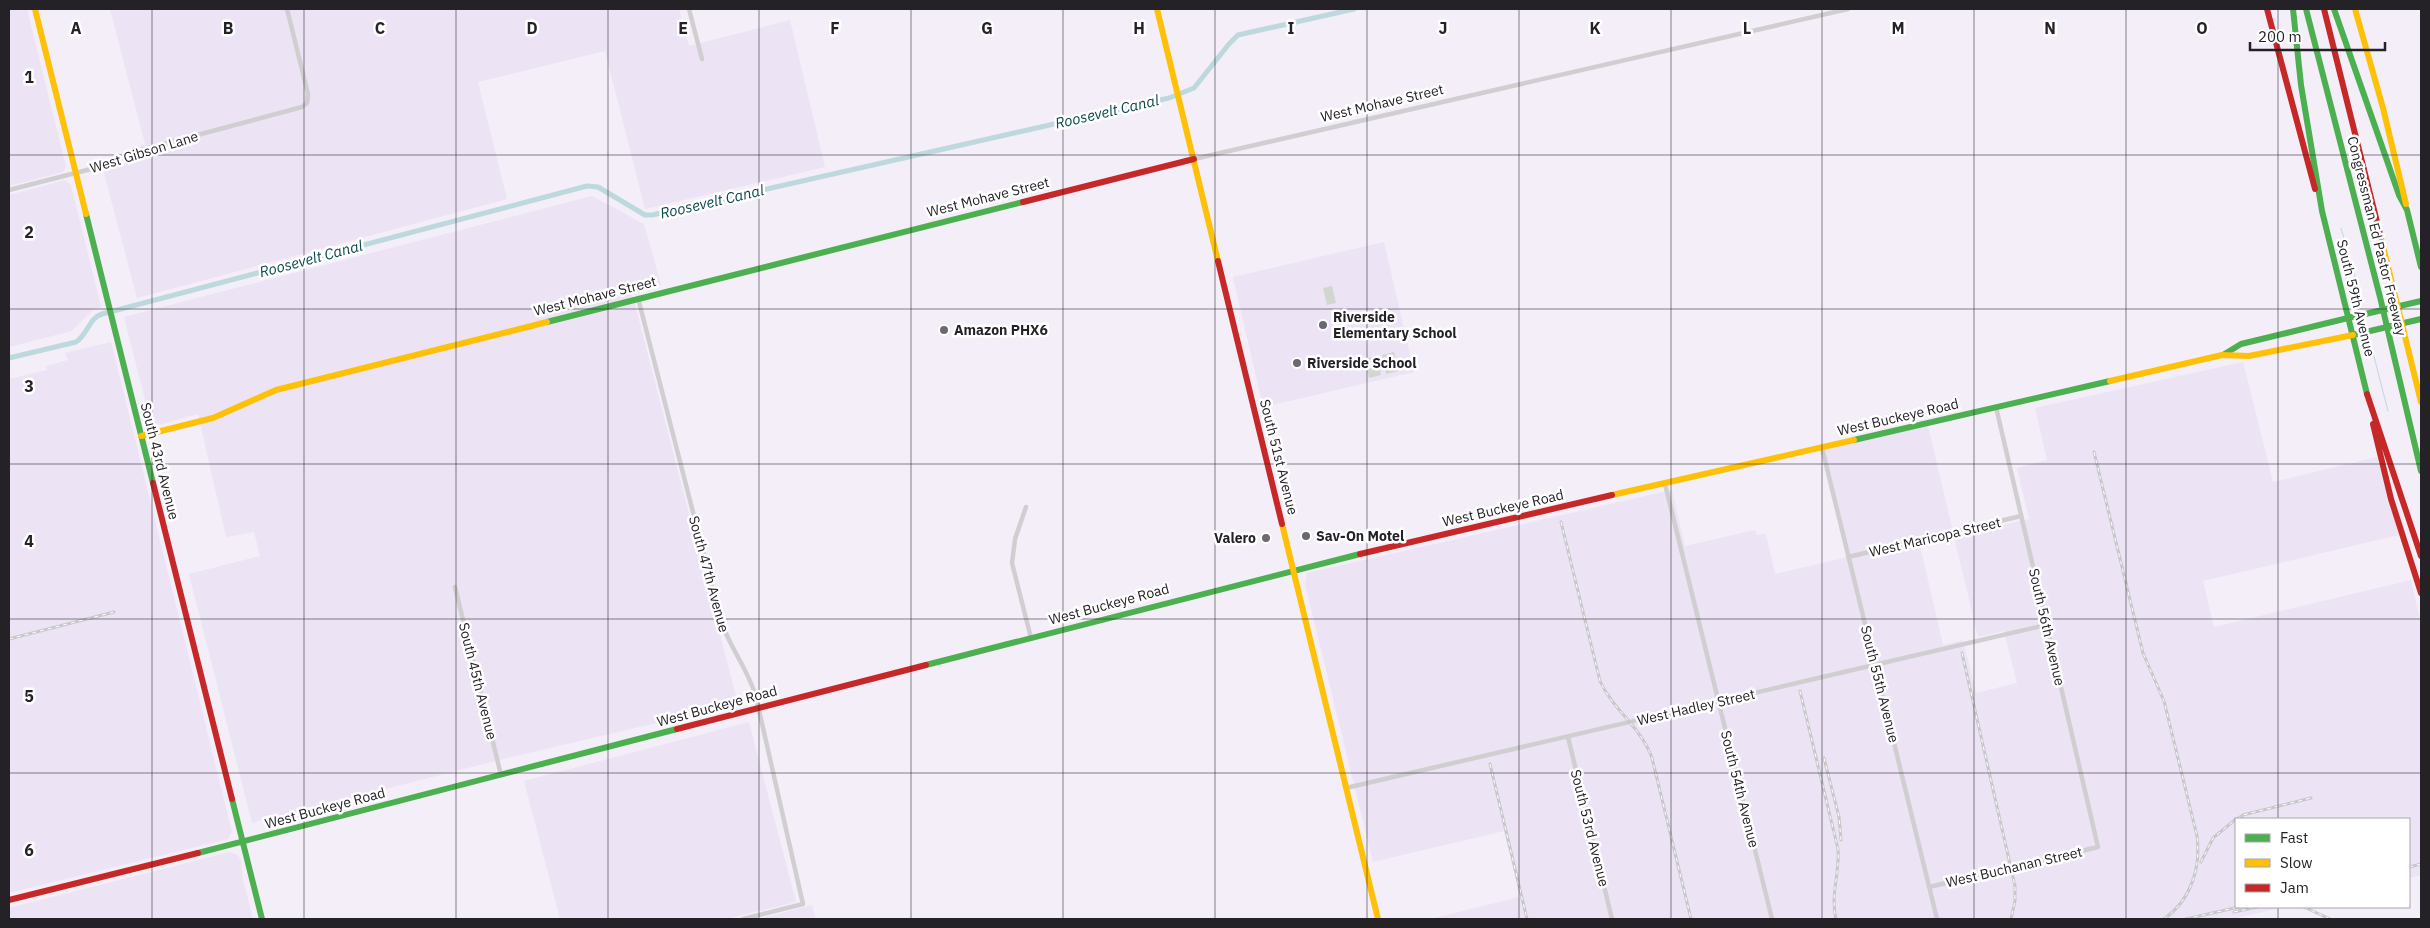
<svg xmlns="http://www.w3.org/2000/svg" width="2430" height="928" font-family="'IBM Plex Sans',sans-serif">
<rect width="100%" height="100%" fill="#f3eef8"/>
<!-- built -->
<path fill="#ece3f5" d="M9,9H27L66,167L63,172L9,186Z
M110,9H679L689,46L790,20L825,167L645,209L605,51L478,82L507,199L137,298L101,162L145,144Z
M65,180L71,185L101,307L93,310L72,331L9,347V195Z
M592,196L644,224L661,285L632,293L738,704L503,759L252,823L189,574L260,556L254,532L226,537L198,414L152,427L124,317Z
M1384,242L1414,372L1263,407L1233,277Z
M111,342L232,832L228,839L9,893V379L47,370L46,366L68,360L65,353Z
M2243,362L2273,482L2377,457L2399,535L2203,581L2214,627L2411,580L2421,624V875L2409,878V819H2236V907H2283L2233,919H1430L1520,897L1504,831L1373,862L1305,584L1307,573L1672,490L1685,546L1755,530L1757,535L1766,534L1775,574L1849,557L1824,450L1928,426L1953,532L1919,541L1943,645L1963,640L1976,693L2017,683L2004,631L1978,637L1954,537L2029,519L2017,468L2047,460L2035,408Z
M749,722L796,902L726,919H560L524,781Z
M230,852L238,855L241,861L243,880L253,919H9V908Z
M812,905L816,919H759Z"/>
<!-- green -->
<path fill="#d2d6d0" d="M1332,286L1336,303L1327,305L1323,288Z
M1394,352L1398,371L1386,374L1382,355Z
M1377,356L1381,375L1369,378L1364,359Z"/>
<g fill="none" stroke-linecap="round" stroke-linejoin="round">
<!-- stream -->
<path stroke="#bed9dd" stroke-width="1" d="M2341,228L2357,284
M2370,341L2388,411"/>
<!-- canal -->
<path stroke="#bed9dd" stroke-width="5" d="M9,358L76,342C88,334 89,318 102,314L587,186L598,187L645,215H652L1169,98L1194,88L1229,44L1238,35L1354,9"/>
<!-- street -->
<path stroke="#d0ced1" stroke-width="4.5" d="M689,9L702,59
M1194,159L1848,9
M9,190L95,168L145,149L302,107L307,103L308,94L287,9
M638,298L721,621C730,648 748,669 756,697L803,904L743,919
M1822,448L1937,919
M1665,484L1772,919
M1026,507L1015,539L1012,563L1031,638
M1848,557L2021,516
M455,587L501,775
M1568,737L1612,919
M1346,788L2046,625
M1929,887L2098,847L1996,407"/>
<!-- fast -->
<path stroke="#4caf50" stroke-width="6" d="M2293,9L2301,85L2322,211
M2306,9L2380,297L2421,471
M2334,9L2399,195L2407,210
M2407,210L2421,267
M2322,211L2367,394
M86,214L153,483
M2348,318L2421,301
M547,322L1023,202
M2353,335L2421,319
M2223,355L2241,344L2348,318
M1854,440L2110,381
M926,665L1360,554
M232,799L262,919
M198,853L677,729"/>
<!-- slow -->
<path stroke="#ffc107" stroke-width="6" d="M35,9L86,214
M1157,9L1218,261
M2355,9L2383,108L2406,204
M2381,238L2421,402
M2110,381L2222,355L2249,356L2353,335
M141,436L213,418L276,390L547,322
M1612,495L1854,440
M1282,524L1378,919"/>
<!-- jam -->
<path stroke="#c62828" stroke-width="6" d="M2267,9L2315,189
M2324,9L2381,238
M1023,202L1194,159
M1218,261L1282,524
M2367,394L2421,556
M2373,424L2391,499L2421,593
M153,483L232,799
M1360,554L1612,495
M677,729L926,665
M9,900L198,853"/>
<!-- rail casing -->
<g stroke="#c8c7ca" stroke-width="3">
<path id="rail" d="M2094,452L2143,653L2164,701L2197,836C2201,868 2191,900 2164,919
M1561,522L1600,681C1613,710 1641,727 1652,758L1691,919
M9,639L114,612
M1962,653L2015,886V901L2011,919
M1800,691L1838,849C1840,873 1830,895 1836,919
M1824,758L1839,817L1841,840
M1490,764L1527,919
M2237,819L2243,815L2311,798
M2201,862L2213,838L2236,819
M2409,867L2421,864
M2304,907L2330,919
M2234,912L2257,907
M2186,919L2239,907"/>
</g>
<!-- rail -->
<use href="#rail" stroke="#fff" stroke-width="1" stroke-dasharray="4" stroke-linecap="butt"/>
</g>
<!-- grid -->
<path fill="none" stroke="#242127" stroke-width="1" stroke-opacity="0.55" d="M152,9V919M304,9V919M456,9V919M608,9V919M759,9V919M911,9V919M1063,9V919M1215,9V919M1367,9V919M1519,9V919M1671,9V919M1822,9V919M1974,9V919M2126,9V919M2278,9V819M9,155H2421M9,309H2421M9,464H2421M9,619H2421M9,773H2421M2278,907V919"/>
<!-- markers -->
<g fill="#6c6970" stroke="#fff" stroke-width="2">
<circle cx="1323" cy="325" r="5"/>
<circle cx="944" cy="330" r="5"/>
<circle cx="1297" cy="363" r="5"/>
<circle cx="1306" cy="536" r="5"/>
<circle cx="1266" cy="538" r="5"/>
</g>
<g text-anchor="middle" stroke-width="5" stroke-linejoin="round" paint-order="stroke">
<!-- street labels -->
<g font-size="14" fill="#242127" stroke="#fff">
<text transform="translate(1382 103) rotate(-13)" y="5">West Mohave Street</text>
<text transform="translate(144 152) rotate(-17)" y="5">West Gibson Lane</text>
<text transform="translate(988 197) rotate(-14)" y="5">West Mohave Street</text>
<text transform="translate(2377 236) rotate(76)" y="5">Congressman Ed Pastor Freeway</text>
<text transform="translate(595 296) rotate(-14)" y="5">West Mohave Street</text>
<text transform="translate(2356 298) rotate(76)" y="5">South 59th Avenue</text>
<text transform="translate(1898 417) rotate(-13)" y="5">West Buckeye Road</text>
<text transform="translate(1279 457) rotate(76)" y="5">South 51st Avenue</text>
<text transform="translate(160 461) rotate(76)" y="5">South 43rd Avenue</text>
<text transform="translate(1503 508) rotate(-13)" y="5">West Buckeye Road</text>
<text transform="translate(1935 537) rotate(-13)" y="5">West Maricopa Street</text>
<text transform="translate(709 574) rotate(75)" y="5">South 47th Avenue</text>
<text transform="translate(1109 604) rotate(-15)" y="5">West Buckeye Road</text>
<text transform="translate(2047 627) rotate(77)" y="5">South 56th Avenue</text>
<text transform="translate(478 681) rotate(76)" y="5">South 45th Avenue</text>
<text transform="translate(1880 684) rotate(76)" y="5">South 55th Avenue</text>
<text transform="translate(717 706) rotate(-15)" y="5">West Buckeye Road</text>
<text transform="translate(1696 707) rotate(-13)" y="5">West Hadley Street</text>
<text transform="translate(1740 789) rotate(76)" y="5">South 54th Avenue</text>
<text transform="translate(325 808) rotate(-15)" y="5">West Buckeye Road</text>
<text transform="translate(1590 828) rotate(76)" y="5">South 53rd Avenue</text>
<text transform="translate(2014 867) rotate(-13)" y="5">West Buchanan Street</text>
</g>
<!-- poi labels -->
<g font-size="14" font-weight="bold" fill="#242127" stroke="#fff" text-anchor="start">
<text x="1333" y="322">Riverside<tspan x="1333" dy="16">Elementary School</tspan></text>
<text x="954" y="335">Amazon PHX6</text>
<text x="1307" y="368">Riverside School</text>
<text x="1316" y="541">Sav-On Motel</text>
<text x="1256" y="543" text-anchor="end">Valero</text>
</g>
<!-- water labels -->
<g font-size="15" font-style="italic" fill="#0a484b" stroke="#fff">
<text transform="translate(1107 112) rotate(-13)" y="5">Roosevelt Canal</text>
<text transform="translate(712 202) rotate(-13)" y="5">Roosevelt Canal</text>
<text transform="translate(311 259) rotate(-15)" y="5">Roosevelt Canal</text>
</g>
</g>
<g font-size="16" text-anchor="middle" font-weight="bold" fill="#242127" stroke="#fff" stroke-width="5" stroke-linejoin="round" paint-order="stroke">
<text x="76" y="34">A</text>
<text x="228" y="34">B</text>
<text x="380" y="34">C</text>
<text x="532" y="34">D</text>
<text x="683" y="34">E</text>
<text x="835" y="34">F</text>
<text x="987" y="34">G</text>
<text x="1139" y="34">H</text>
<text x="1291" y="34">I</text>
<text x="1443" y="34">J</text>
<text x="1595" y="34">K</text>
<text x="1747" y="34">L</text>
<text x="1898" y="34">M</text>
<text x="2050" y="34">N</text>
<text x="2202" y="34">O</text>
<text x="29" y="83">1</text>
<text x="29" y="238">2</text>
<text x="29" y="392">3</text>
<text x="29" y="547">4</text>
<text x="29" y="702">5</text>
<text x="29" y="856">6</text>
</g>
<!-- border -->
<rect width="2430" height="928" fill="none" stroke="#242127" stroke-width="20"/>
<!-- legend -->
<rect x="2235" y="818" width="175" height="90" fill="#ffffff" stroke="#a7a6a9"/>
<rect x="2245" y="834" width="25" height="8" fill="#4caf50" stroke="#a7a6a9"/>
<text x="2280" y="843" font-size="15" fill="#242127">Fast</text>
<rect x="2245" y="859" width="25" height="8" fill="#ffc107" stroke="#a7a6a9"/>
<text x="2280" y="868" font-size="15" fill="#242127">Slow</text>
<rect x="2245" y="884" width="25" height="8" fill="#c62828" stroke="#a7a6a9"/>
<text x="2280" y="893" font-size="15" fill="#242127">Jam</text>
<!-- scale -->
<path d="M2250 42v8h135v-8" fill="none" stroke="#242127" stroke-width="2.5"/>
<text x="2258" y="42" font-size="15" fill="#242127" stroke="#ffffff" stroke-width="4" paint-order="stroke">200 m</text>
</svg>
